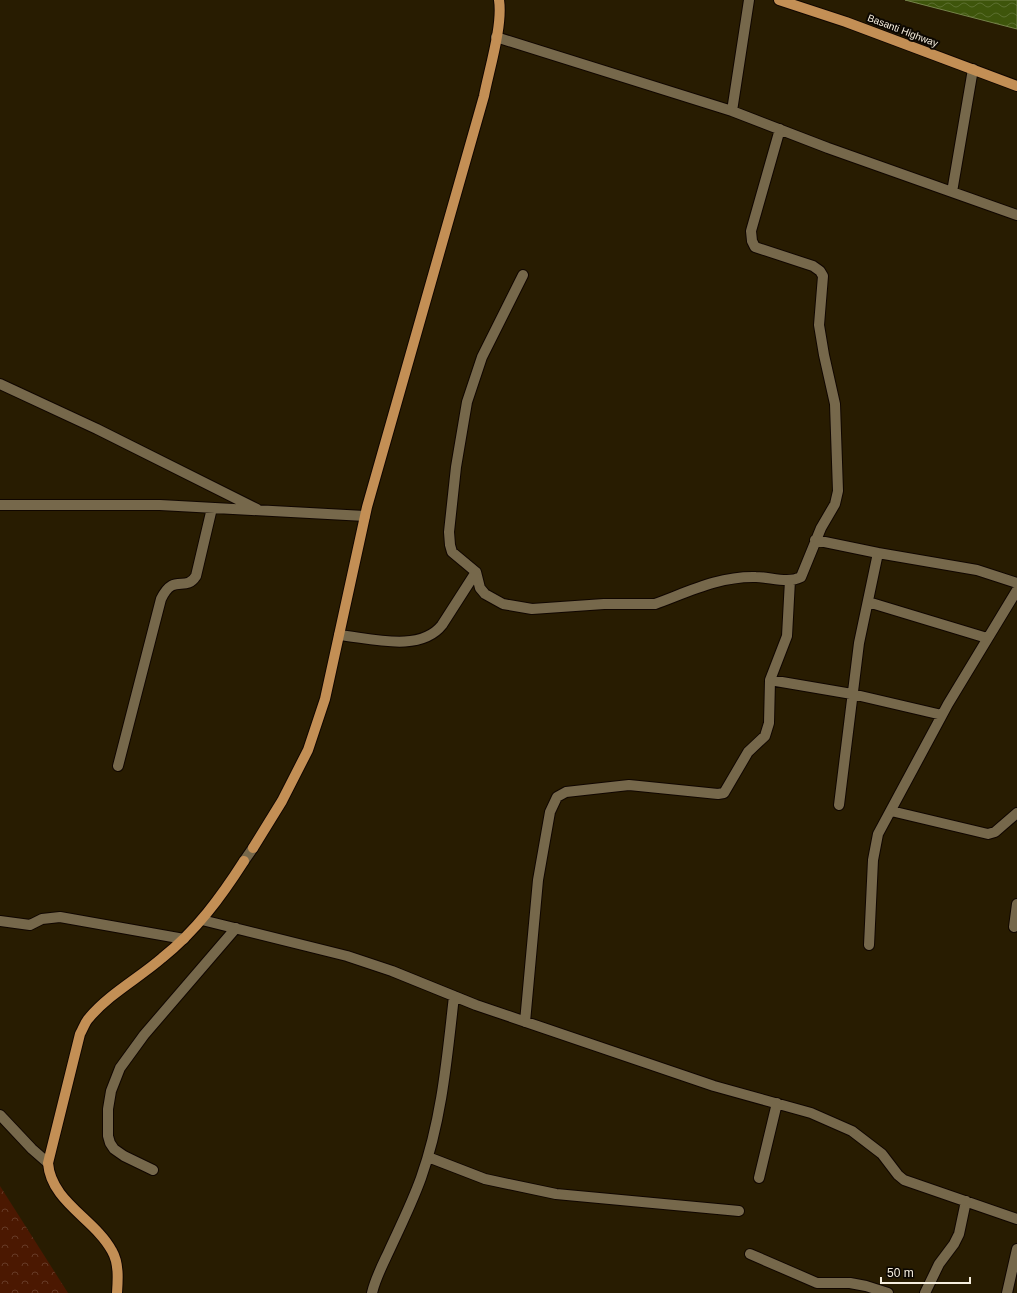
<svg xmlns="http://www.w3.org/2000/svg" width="1017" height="1293" font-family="Helvetica,sans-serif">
<defs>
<pattern id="park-crowns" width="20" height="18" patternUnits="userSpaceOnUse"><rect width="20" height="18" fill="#4b1801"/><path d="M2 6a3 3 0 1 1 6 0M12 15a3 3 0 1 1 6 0" fill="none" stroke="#663a26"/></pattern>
<pattern id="water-waves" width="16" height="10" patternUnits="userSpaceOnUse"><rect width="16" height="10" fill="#3e550b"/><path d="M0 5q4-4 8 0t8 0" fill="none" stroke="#5a6e2e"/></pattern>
</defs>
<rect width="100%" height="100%" fill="#281c01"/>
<!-- park -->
<path fill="url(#park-crowns)" d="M0,1186L68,1293H0Z"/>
<!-- water -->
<path fill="url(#water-waves)" stroke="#75834a" d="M905,0H1017V29Z"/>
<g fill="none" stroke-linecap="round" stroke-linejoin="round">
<!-- minor casing -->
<g stroke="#100600" stroke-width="12">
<path id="minor" d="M496,37L732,111L749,0
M732,111L828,148L1017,215
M952,192L973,69
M523,275L482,357L467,402L456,467L449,532L450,545L452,552L476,572L480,588L485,594L503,604L532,609L604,604H655C688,592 719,576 756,577C770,577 788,584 801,577L821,528L835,504L838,491L835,404L824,355L819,325L823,276L820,271L813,266L755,247L752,241L751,231L780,129
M0,384L97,429L257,509
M0,505H160L365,516
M815,540L878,553L977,570L1017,583
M868,602L987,638
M339,635C370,638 420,653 442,625L476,572
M770,680L852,694L942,715
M118,766L161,599C174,572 185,593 196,576L212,508
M839,805L859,643L878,553
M891,811L988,834L995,832L1017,813
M244,861L253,848
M202,920L347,956L392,971L476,1005L714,1086L811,1113L852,1131L882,1154L898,1175L904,1180L1017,1219
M0,921L30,925L42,919L60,917L184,939
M1014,927L1017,904
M869,945L873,860L878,834L948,704L1017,590
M525,1022L538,880L550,812L557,797L566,792L629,785L718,794L724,793L748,752L765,736L769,723L770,680L787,636L790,580
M0,1115L32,1149L48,1163
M428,1157L485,1179L556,1194L739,1211
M153,1170L124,1156L114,1149L110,1143L108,1136V1109L111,1091L120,1068L144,1035L236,928
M759,1178L777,1103
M750,1254L817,1283H850L866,1286L888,1293
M372,1293C375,1279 383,1264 389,1251C400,1227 412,1203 421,1178C442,1119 447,1058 454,996
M925,1293L939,1264L954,1244L959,1234L966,1201
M1007,1293L1017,1249"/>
</g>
<!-- major casing -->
<g stroke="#100600" stroke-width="12">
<path id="major" d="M779,0L846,22L1017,86
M253,848L282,801L308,750L325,699L367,507L484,96C489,70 503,25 499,0
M117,1293C118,1279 119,1263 112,1251C95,1219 51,1202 48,1163L80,1034C83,1029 85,1022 89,1018C109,994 139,978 162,958C196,931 221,897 244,861"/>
</g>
<!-- minor -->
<use href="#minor" stroke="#76684b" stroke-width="10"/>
<!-- major -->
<use href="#major" stroke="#c38f55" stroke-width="10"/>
</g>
<g text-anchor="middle" stroke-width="4" stroke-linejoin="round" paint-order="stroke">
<!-- street labels -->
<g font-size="10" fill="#f6eede" stroke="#0c0701">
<text transform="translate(903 30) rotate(21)" y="4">Basanti Highway</text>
</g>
</g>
<!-- scale -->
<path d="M881 1277v6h89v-6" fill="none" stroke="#f6eede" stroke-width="2"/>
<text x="887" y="1277" font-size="12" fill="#f6eede" stroke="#0c0701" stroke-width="3" paint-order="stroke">50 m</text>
</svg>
